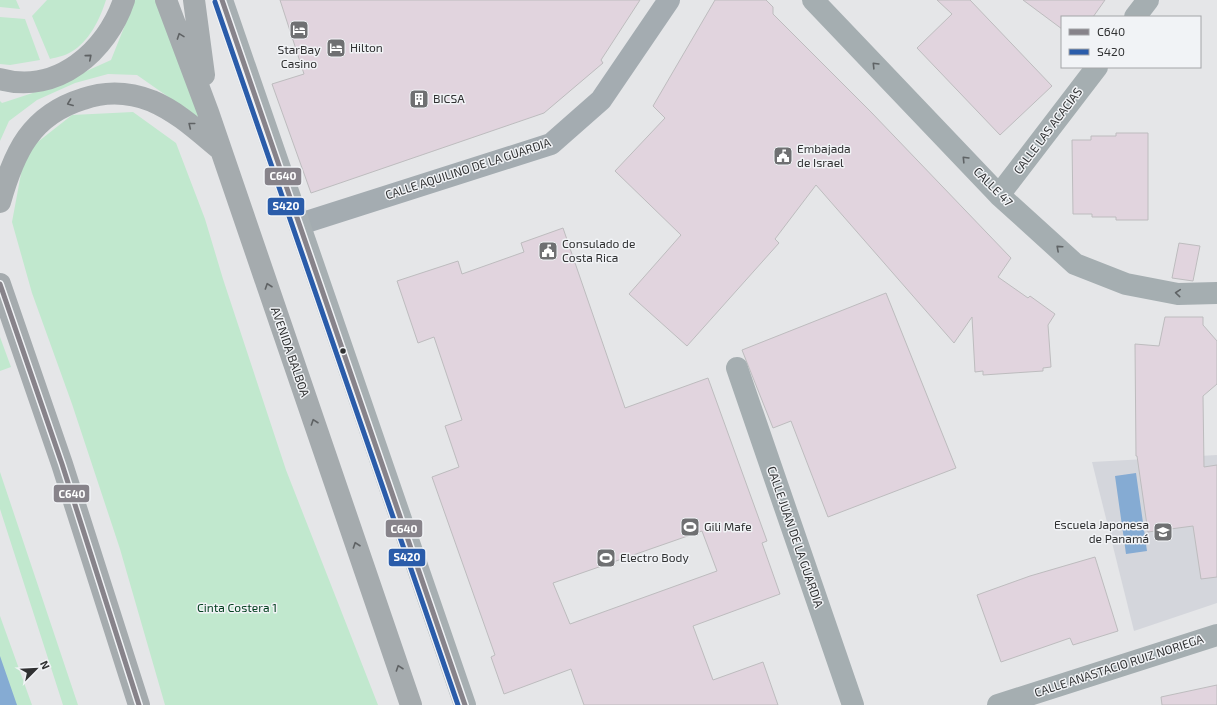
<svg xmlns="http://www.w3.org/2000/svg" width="1217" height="705" font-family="'Exo 2',sans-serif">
<rect width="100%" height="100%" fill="#e5e6e8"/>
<!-- built -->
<path fill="#d4d6dc" d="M1217,455V603L1134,631L1092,462Z"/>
<!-- green -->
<path fill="#c1e8ce" d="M0,0H16L20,9L0,7Z
M47,0H106C100,19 89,42 71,52C65,56 57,57 50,59L32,16Z
M131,0H156L208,132L167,96L137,75L108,74L75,83L37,100L9,121L0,141V101L2,103L51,87L111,60L127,20Z
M0,17L25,19L40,60L10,65L0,64Z
M133,112L176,143L205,219L223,279L286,470L378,705H165L120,549L72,404L32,293L12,222L25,152L72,115Z
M0,337L11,367L0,371Z
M0,472L78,705H63L0,509Z
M0,616L32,705H15L0,663Z"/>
<!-- water -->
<path fill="#85abd3" d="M1136,473L1147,551L1126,554L1115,476Z
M0,656L17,705H0Z"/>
<!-- building -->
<path fill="#e1d4de" stroke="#bdbcbe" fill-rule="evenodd" d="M280,0H640L601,60L603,63L544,113L311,193L272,84L304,74Z
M715,0H766L773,7V14L871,112L1011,258L998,277L1028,298L1030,296L1055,314L1048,325L1051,367L1043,368V371L983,375V371L975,372L972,317L954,343L816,185L775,239L779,243L687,346L629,294L681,235L615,171L665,118L653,106Z
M937,0H970L1052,86L1000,135L917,48L952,14Z
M1023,0H1105L1093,17H1062V29Z
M1116,133H1148V220H1116V217H1092V214H1073L1072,140H1091V136H1116Z
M563,228L625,408L708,378L767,541L762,543L780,594L693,626L713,680L763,662L778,705H584L571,669L504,694L491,657L495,655L432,477L459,467L445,426L462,420L434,337L418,343L397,281L458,261L462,274L524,252L521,243ZM702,531L717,571L570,624L553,583Z
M1179,243L1200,246L1193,281L1172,278Z
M886,293L956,468L828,517L791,421L773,428L742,350Z
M1165,317H1203V325L1217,341V384L1203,396L1204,467L1217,465V577L1201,579L1193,526L1148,532L1137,456H1136L1135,344L1159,346Z
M1095,557L1118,631L1073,645L1070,638L1001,662L977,595L1030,576Z
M1217,685V705H1162L1161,697Z"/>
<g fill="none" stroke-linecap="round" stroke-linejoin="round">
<!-- street -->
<path stroke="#a5aeb1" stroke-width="22" d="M813,0L999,195L1075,264L1126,284L1178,294L1217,293
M1135,17L1148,0
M999,195L1097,67
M737,368L853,705
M998,705L1217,635"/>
<!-- secondary -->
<path stroke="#a4acb1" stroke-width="22" d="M300,224L551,144L601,100L669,0"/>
<!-- primary -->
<path stroke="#a7afb2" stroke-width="22" d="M222,0L465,705"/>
<!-- highway -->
<path stroke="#a5abae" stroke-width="22" d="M166,0L208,112L411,705
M194,0L204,75
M0,79C57,95 107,51 124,0
M0,202C14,152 31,115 83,99C106,91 129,92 152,101C178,112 199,132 221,150
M0,284L62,464L139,705"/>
<!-- bus-1 casing -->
<g stroke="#f1f3f6" stroke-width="8">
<path id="bus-1" d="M222,0L465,705
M0,284L62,464L139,705"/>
</g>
<!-- bus-2 casing -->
<g stroke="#f1f3f6" stroke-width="8">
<path id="bus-2" d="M215,2L458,705"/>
</g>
<!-- bus-1 -->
<use href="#bus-1" stroke="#87838a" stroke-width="5"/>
<!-- bus-2 -->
<use href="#bus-2" stroke="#2a5caa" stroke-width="5"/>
</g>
<!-- one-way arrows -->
<defs><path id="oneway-chevron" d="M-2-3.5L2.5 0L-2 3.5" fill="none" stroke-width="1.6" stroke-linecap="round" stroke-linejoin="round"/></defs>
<g stroke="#5f6264">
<use href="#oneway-chevron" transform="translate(180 36) rotate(-110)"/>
<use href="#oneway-chevron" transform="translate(89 57) rotate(-41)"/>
<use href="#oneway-chevron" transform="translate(70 103) rotate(159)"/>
<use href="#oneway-chevron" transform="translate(191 125) rotate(-141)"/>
<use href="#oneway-chevron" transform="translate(268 286) rotate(-109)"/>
<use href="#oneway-chevron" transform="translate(314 422) rotate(-109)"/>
<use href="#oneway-chevron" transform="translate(356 545) rotate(-109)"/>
<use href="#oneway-chevron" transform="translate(399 668) rotate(-109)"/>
</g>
<g stroke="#5f6365">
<use href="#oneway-chevron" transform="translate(875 65) rotate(-134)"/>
<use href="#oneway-chevron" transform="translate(965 159) rotate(-134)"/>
<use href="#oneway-chevron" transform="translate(1059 248) rotate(-138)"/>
<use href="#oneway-chevron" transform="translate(1178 293) rotate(-175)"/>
</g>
<!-- icons -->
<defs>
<g id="hotel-square" transform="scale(1)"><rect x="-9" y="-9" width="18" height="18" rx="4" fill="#6f7072" stroke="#f1f3f6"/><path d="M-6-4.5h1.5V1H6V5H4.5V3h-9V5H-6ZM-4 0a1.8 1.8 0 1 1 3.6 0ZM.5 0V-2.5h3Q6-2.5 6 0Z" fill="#fff"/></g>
<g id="building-square" transform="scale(1)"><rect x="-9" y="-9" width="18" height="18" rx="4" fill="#6f7072" stroke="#f1f3f6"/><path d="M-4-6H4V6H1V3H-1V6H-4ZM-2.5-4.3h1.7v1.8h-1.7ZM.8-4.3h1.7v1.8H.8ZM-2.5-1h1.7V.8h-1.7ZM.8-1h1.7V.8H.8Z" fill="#fff"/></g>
<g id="civic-square" transform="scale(1)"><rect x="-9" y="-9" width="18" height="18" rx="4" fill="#6f7072" stroke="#f1f3f6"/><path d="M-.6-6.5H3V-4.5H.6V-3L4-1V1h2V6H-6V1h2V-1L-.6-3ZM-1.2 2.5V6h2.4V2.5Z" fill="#fff"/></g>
<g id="stadium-square" transform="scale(1)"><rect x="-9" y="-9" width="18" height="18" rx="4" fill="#6f7072" stroke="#f1f3f6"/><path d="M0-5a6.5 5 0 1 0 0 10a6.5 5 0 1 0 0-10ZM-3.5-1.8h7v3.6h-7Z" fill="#fff"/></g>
<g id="school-square" transform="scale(1)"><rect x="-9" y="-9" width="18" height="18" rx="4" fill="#6f7072" stroke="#f1f3f6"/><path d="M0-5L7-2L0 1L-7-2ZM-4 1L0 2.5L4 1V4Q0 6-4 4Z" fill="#fff"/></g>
</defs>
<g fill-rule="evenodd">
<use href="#hotel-square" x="299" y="30"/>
<use href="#hotel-square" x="336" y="48"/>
<use href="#building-square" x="419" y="99"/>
<use href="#civic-square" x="783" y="156"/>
<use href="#civic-square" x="548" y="251"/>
<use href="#stadium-square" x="690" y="527"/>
<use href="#school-square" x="1163" y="532"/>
<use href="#stadium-square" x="606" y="558"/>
</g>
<!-- markers -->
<circle fill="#303132" stroke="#f1f3f6" stroke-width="1.5" cx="343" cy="351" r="3.5"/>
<g text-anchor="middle" stroke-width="3" stroke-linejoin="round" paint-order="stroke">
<!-- poi labels -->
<g font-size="12" fill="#303132" stroke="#f1f3f6" text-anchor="start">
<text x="350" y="52">Hilton</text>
<text x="299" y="54" text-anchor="middle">StarBay<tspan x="299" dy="14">Casino</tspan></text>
<text x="433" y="103">BICSA</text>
<text x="797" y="153">Embajada<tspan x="797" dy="14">de Israel</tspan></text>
<text x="562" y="248">Consulado de<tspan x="562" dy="14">Costa Rica</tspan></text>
<text x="1149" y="529" text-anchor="end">Escuela Japonesa<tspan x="1149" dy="14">de Panamá</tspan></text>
<text x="704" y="531">Gili Mafe</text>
<text x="620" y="562">Electro Body</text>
</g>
<!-- street labels -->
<g font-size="12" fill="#303132" stroke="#f1f3f6">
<text transform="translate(1048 131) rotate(-53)" y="4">CALLE LAS ACACIAS</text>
<text transform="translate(468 169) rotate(-18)" y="4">CALLE AQUILINO DE LA GUARDIA</text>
<text transform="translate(993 187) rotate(45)" y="4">CALLE 47</text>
<text transform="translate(290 352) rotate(71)" y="4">AVENIDA BALBOA</text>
<text transform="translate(795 537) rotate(71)" y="4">CALLE JUAN DE LA GUARDIA</text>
<text transform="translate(1119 666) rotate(-18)" y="4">CALLE ANASTACIO RUIZ NORIEGA</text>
</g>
<!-- park labels -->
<g font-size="12" fill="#044020" stroke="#f1f3f6">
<text x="237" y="612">Cinta Costera 1</text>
</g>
</g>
<g stroke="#f1f3f6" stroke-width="1.5">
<rect x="264" y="167" width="38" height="19" rx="4" fill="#87838a"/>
<rect x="267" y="197" width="38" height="19" rx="4" fill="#2a5caa"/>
<rect x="53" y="484" width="37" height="19" rx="4" fill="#87838a"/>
<rect x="385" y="519" width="38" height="19" rx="4" fill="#87838a"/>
<rect x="388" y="548" width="38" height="19" rx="4" fill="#2a5caa"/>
</g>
<g font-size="11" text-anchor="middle" font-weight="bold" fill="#fff">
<text x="283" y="180">C640</text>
<text x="286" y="210">S420</text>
<text x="72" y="498">C640</text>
<text x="404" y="533">C640</text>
<text x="407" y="561">S420</text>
</g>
<!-- legend -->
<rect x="1061" y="16" width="140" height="52" fill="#f1f3f6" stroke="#a4a5a8"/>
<rect x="1069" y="29" width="20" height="6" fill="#87838a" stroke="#a4a5a8"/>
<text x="1097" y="36" font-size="12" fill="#303132">C640</text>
<rect x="1069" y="49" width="20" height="6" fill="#2a5caa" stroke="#a4a5a8"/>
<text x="1097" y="56" font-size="12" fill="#303132">S420</text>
<!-- north arrow -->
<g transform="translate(36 669) rotate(66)" stroke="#f1f3f6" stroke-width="3" paint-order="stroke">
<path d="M0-3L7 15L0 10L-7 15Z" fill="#303132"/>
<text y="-6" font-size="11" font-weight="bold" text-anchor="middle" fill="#303132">N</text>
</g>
</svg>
